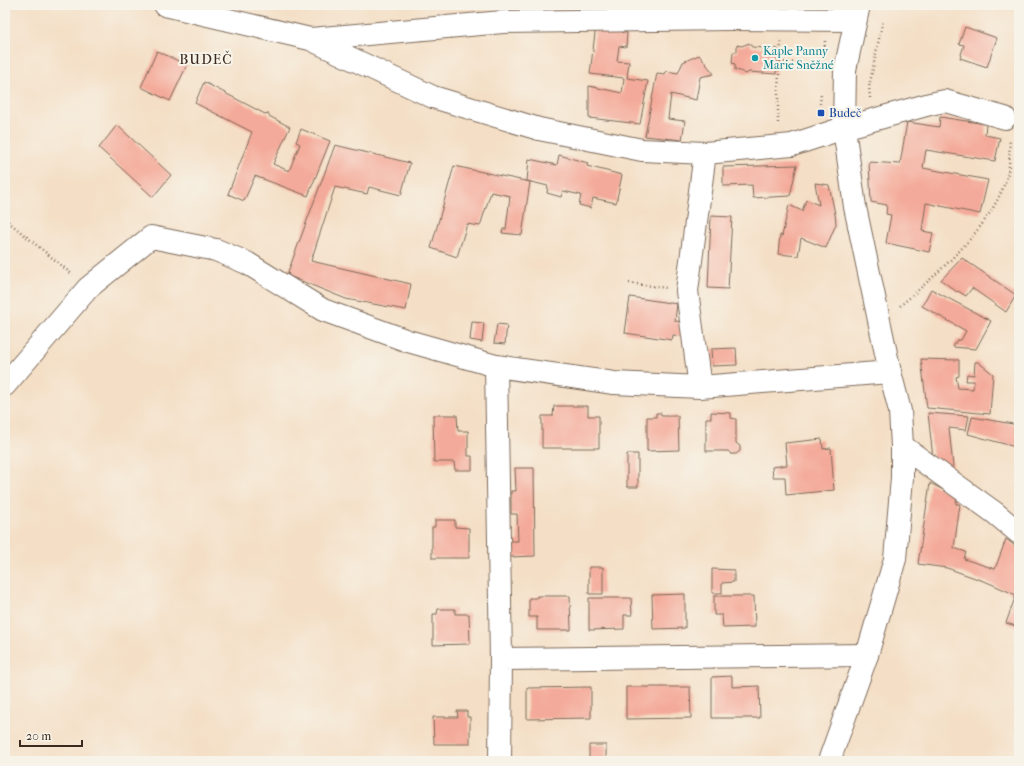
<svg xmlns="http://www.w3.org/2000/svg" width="1024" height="766" font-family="'IM FELL French Canon',serif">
<rect width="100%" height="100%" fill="#f7f3e8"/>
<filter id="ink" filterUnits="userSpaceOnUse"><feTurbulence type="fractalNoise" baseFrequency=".025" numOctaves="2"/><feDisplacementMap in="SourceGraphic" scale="8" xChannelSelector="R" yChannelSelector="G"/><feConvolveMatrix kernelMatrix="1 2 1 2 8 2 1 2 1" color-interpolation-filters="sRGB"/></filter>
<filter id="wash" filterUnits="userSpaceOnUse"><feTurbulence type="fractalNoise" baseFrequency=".012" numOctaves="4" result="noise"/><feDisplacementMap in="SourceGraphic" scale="16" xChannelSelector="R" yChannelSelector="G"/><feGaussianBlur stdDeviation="0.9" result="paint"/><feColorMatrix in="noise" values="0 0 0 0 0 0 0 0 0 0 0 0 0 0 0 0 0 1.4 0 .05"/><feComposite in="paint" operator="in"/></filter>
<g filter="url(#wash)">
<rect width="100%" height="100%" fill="#f4dfc6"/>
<g id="blocks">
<!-- building -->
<path fill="#f4aa9a" d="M528,5H549V11H528Z
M584,5H606L605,10L584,11Z
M622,24L621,32L627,33L626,47L619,46L617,61L629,62L627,78L648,81L640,124L589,118V86L622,93L624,78L590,74L596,25Z
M965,27L997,38L987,67L960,58L964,45L959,44Z
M749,43L752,47L778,49L776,74L749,72L746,74L740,71L735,70V64L732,63L733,52H737V45L742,46Z
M157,51L187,65L170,101L141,87Z
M699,55L714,74L700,77L696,100L671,94L668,119L685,121L682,140L645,136L657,73L665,74L666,71L678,73L683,62Z
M204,82L265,114L268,113L269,116L290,127L273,164L289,171L300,144L296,142L301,129L330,141L308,196L255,176L244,201L228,194L252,132L195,103Z
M940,117L986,124L985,135L1000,138L995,161L926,150L923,168L988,180L980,214L926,203L922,231L933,233L929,252L886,243L891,215L886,214L887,205L871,202L869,162L900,164L907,122L939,127Z
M117,125L171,175L153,197L99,148Z
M335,145L410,163L401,195L369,187L367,194L335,187L311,261L411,284L406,310L346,299L289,276L288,272Z
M559,155L588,163L587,166L622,175L616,203L593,198L591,208L579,205L581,195L563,191L561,197L547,193L548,186L527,181L529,159L557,165Z
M797,165L790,196L753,198L752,185L723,186V167Z
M454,166L530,182L522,235L502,233L503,229H506L510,196L491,192L480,226L467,224L457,257L431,248Z
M815,183L829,185L835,214L836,224L826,248L801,238L798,256L778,254L780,235L782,236L789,205L802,211L806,200L819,205Z
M711,216L732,217L728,289L708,288Z
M962,258L1016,295L1006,312L972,288L966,296L958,291L957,292L941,280Z
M931,289L991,321L976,349L953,347L957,340H961L966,331L922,306Z
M630,297L677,304L675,321L684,322L682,336L673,335L672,340L625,333Z
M472,322L484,323L482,342L470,340Z
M497,324L507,325L505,344L494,343Z
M736,348L737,365L712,366L711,349Z
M921,359L959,360V376L956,377L958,388L973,389L974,381H966L967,374L974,375L975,362H978L993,374L990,414L927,408Z
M554,406H588V416H599V448H542V416H553Z
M711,412L731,413V418L736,419V443L740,446V451L736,454H731L728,451H706V418H711Z
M656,413H661V416H678L679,450L647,451V417H656Z
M928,413L969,416L966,430L949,428L953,466L950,470L933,458Z
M433,415H457L458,431H468V456H472V470H455L454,462H434Z
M972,417L1019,425V448L968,434Z
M822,439L823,449L831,448L834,490L786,495L785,477H773L772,467L787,465L785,443Z
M627,454H638V487H627Z
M515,468H534L535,556L510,557V541H518L517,514H511V491H516Z
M930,483L957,497L956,504H960L954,548L966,552L964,559L995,569L1006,539L1019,549V627L1006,623L1016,595L989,583L947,568L918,564Z
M435,520H455V527L469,528V558H432V527H435Z
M589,567H603V594H589Z
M712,569L734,570V582L722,583V593H712Z
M685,594V628L653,629L652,595Z
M537,596H570L571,630H537V617H529V598H537Z
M714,596H754L755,627L723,628L722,615H714Z
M589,598H631L632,615H624V629L589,630Z
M438,609H455V614H469L470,644L433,645V614H437Z
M732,676V687L759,686L760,718H712V677Z
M591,687V718L527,719V688Z
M626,687H690L691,718L626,719Z
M457,711H467V717H470V744H434L433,717H458Z
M589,745H606V761H589Z"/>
</g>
</g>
<g filter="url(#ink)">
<use href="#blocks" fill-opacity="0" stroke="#7c6959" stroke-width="1"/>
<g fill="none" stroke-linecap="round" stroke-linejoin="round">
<!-- street casing -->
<g stroke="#7c6959" stroke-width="24">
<path id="street" d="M165,5L310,39L433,97L539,129L642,150L705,153L792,145L844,128L930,104L945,101L1005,118
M311,39L503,22L729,19L855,20
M496,366L501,659L500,761
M5,385L88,288L151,237L216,250L247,263L323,310L408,341L496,366L614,383L700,387L890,372
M700,387L687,291L705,153
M902,446L995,513L1019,533
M501,659L867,655"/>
</g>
<!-- secondary casing -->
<g stroke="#7c6959" stroke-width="24">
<path id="secondary" d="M829,761L867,655L895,559L902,478V446L900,411L890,372L855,207L844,128L845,70L859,5"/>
</g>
<!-- path -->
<path stroke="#7c6959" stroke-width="2.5" stroke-dasharray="1 3" stroke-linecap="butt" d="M824,58L825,41
M780,62L824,64
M870,98L869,87L883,20
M820,104L821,94
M778,123V91L781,41
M5,219L73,275
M629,283L667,288
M900,306C939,272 996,224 1008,172C1010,162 1009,150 1010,139"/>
<!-- street -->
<use href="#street" stroke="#fff" stroke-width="22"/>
<!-- secondary -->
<use href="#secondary" stroke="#fff" stroke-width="22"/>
</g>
</g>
<!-- markers -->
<circle fill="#0f9aa8" stroke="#f7f3e8" stroke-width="1.5" cx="755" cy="58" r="4"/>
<rect fill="#1a4fb4" stroke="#f7f3e8" stroke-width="1.5" x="817" y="109" width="8" height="8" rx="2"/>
<g text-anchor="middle" stroke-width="4" stroke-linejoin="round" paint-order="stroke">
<!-- culture labels -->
<g font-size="12" fill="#0d838f" stroke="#f7f3e8" text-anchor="start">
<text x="763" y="55">Kaple Panny<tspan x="763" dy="14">Marie Sněžné</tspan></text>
</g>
<!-- transit labels -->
<g font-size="12" fill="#164399" stroke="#f7f3e8" text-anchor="start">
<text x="829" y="117">Budeč</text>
</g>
<!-- quarter labels -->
<g font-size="14" letter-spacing="1" fill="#3b2a1e" stroke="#f7f3e8">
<text x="206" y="64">BUDEČ</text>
</g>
</g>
<!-- margin -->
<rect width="1024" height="766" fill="none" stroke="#f7f3e8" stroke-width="20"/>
<!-- scale -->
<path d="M20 740v6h62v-6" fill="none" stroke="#3b2a1e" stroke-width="2"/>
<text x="26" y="740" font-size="12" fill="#3b2a1e" stroke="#f7f3e8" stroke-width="3" paint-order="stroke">20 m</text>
</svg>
